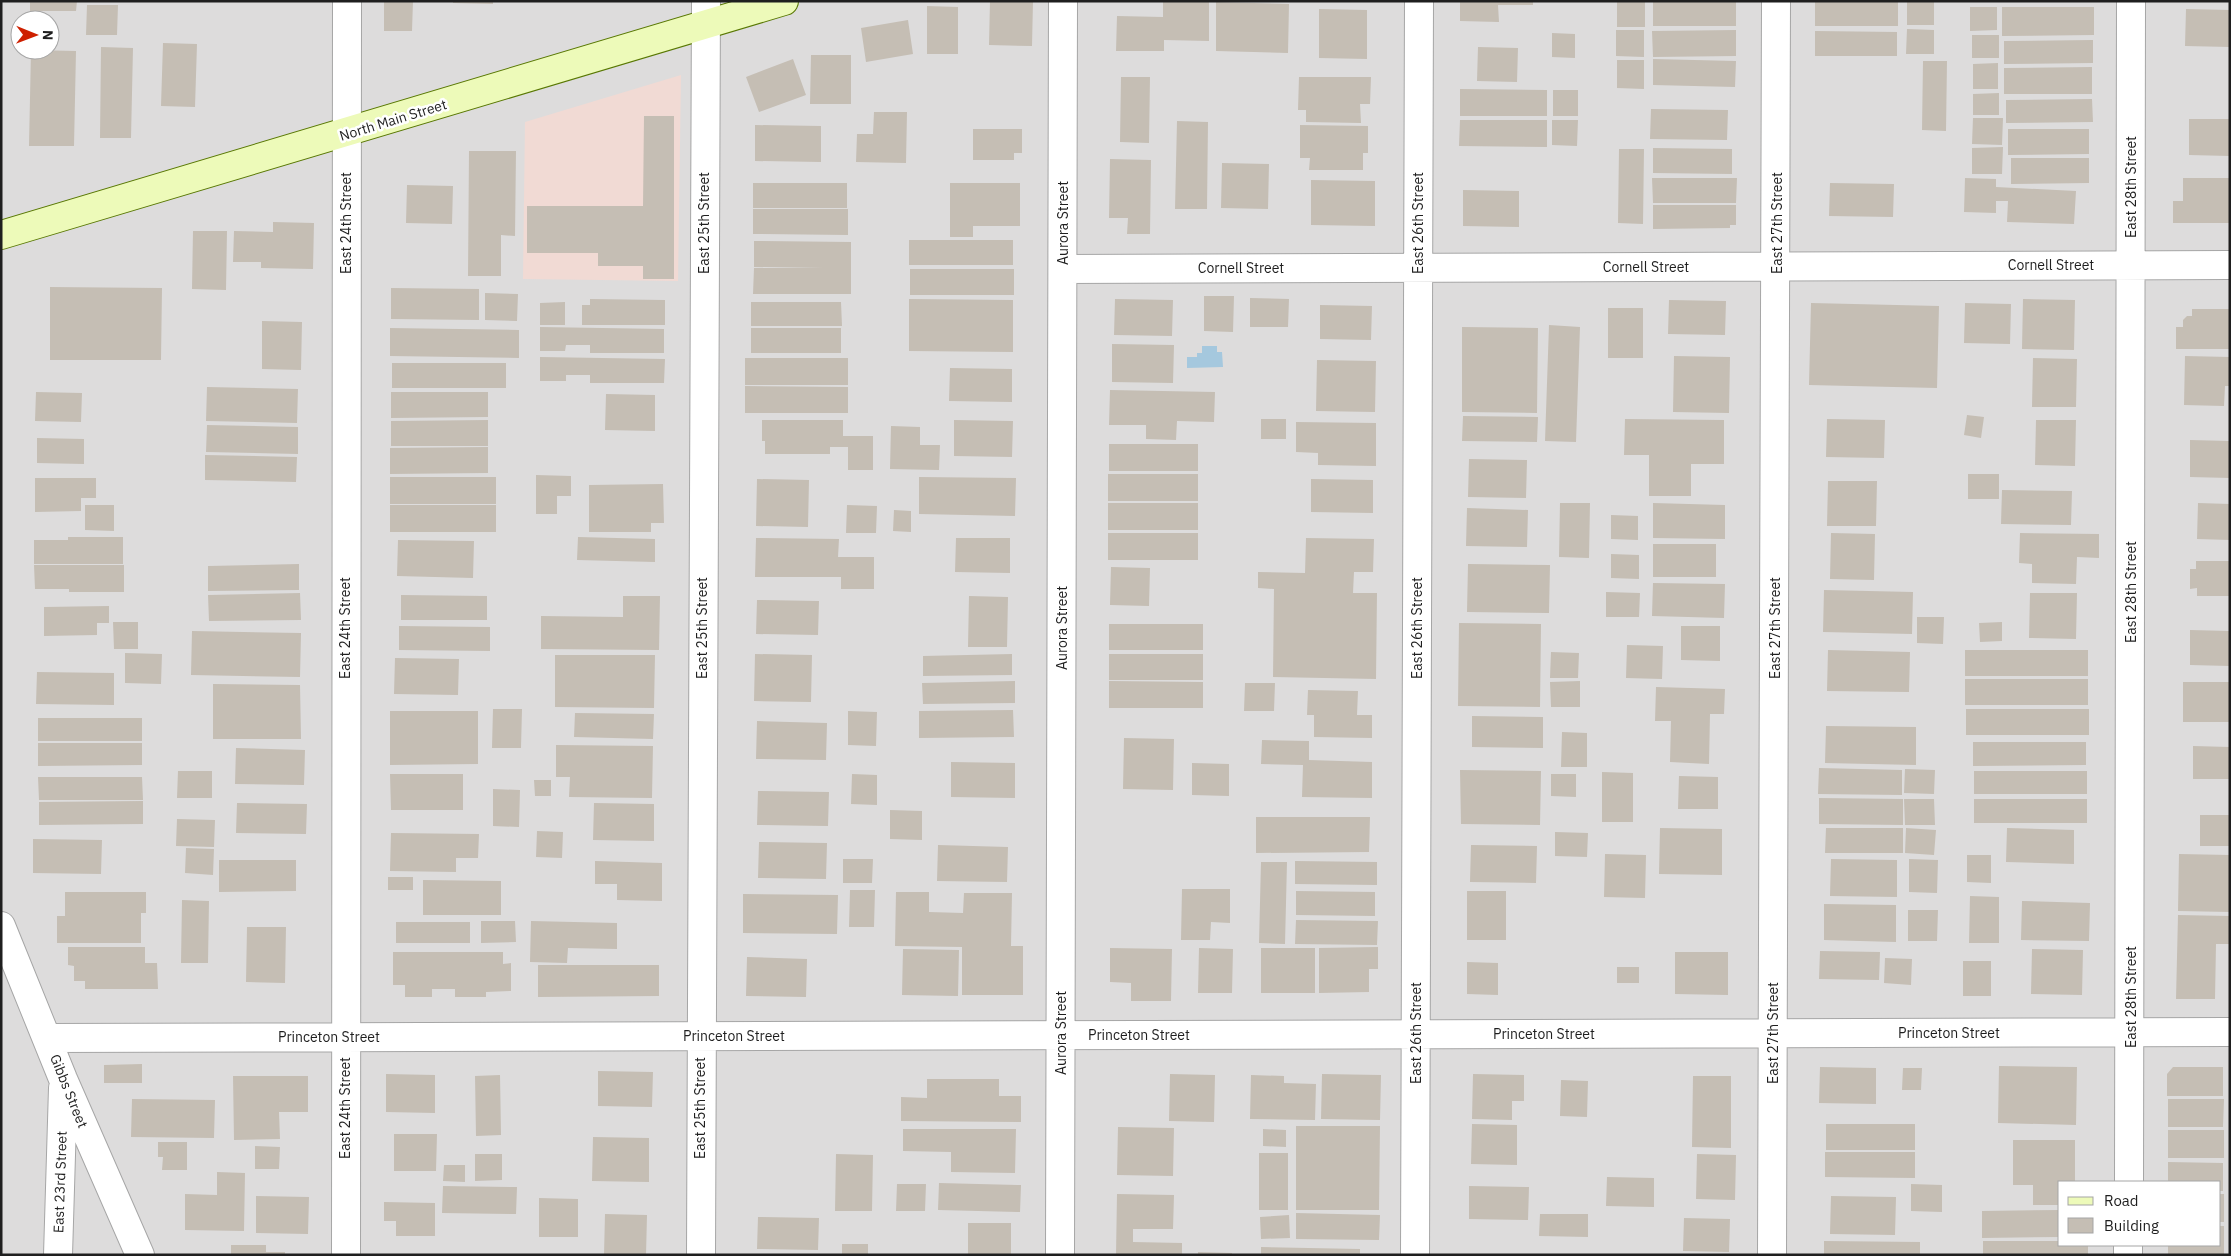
<svg xmlns="http://www.w3.org/2000/svg" width="2231" height="1256" font-family="'IBM Plex Sans',sans-serif">
<rect width="100%" height="100%" fill="#f0eee5"/>
<!-- residential -->
<path fill="#dddcdc" fill-rule="evenodd" d="M1,1H2230V1255H1ZM20,20H50V50H20ZM2060,1182H2220V1245H2060Z"/>
<!-- commercial -->
<path fill="#f1dad4" d="M681,75L678,281L523,279L525,122Z"/>
<!-- water -->
<path fill="#a5c8de" d="M1202,346H1217V352H1222L1223,367L1187,368V357H1197V353H1202Z"/>
<!-- building -->
<path fill="#c5beb4" d="M30,1H77L76,11H30Z
M384,1H413L412,31H384Z
M453,1H493V4L453,3Z
M990,1H1033L1032,46L989,45Z
M1163,1H1209V41L1164,40V51H1116L1117,16L1163,17Z
M1460,1H1533V5H1498L1499,22L1460,21Z
M1617,1L1645,2V27H1617Z
M1653,1H1736V26H1653Z
M1815,1H1898V26H1815Z
M1907,1H1934V25H1907Z
M1216,2L1289,4L1288,53L1216,51Z
M87,5H118L117,35H86Z
M927,6L958,7V54H927Z
M1970,7H1997V30L1970,31Z
M2002,7H2094V35L2002,36Z
M1319,9L1367,10V59L1319,58Z
M2186,9L2230,10V47L2185,46Z
M908,20L913,54L866,62L861,28Z
M1907,29L1934,30V54H1906Z
M1616,30H1644V57L1616,56Z
M1736,30V56L1653,57L1652,31Z
M1815,31L1897,32V56H1815Z
M1552,33L1575,34V58L1552,57Z
M1972,35H1999V58H1972Z
M2093,40V63L2004,64V41Z
M163,43L197,44L195,107L161,106Z
M101,47L133,48L131,138H100Z
M1478,47L1518,48L1517,82L1477,81Z
M31,50L76,51L74,146H29Z
M811,55H851V104H810Z
M793,59L806,95L759,112L746,77Z
M1653,59L1736,61L1735,87L1653,85Z
M1617,60H1644V89L1617,88Z
M1923,61H1947L1946,131L1922,130Z
M1998,63V89H1973V64Z
M2092,67V94H2004V68Z
M1121,77H1150L1149,143L1120,142Z
M1299,77H1371L1370,104H1360L1361,123L1306,122V110H1298Z
M1460,89L1547,90V116H1460Z
M1553,90H1578V116H1553Z
M1999,93V115H1973V94Z
M2092,99L2093,122L2006,123V100Z
M1651,109L1728,110L1727,140L1650,139Z
M874,112H907L906,163L856,162L857,134H873Z
M644,116H674V279H643V266H598V253H527V206H643Z
M1973,118H2003L2002,145L1972,144Z
M2189,119H2230V156L2189,155Z
M1460,120H1547V147L1459,146Z
M1552,120H1578L1577,146L1552,145Z
M1177,121L1208,122L1207,209H1175Z
M755,125L821,126V162L755,161Z
M1300,125L1368,126V153H1363V170H1309L1310,158H1300Z
M973,129H1022V153H1014V160H973Z
M2008,129H2089V154L2008,155Z
M2003,147L2002,174H1972V148Z
M1653,148L1732,149V174L1653,173Z
M1619,149H1644L1643,224L1618,223Z
M469,151H516L515,236L501,235V276H468Z
M2011,158H2089V183L2011,184Z
M1110,159L1151,160L1150,234H1127L1128,218H1109Z
M1222,163L1269,164L1268,209L1221,208Z
M1652,178H1737L1736,203H1653Z
M1965,178L1996,179V187L2076,191L2074,224L2007,222L2008,201H1996V213L1964,212Z
M2183,178H2230V223H2173V201H2183Z
M1311,180L1375,181V226L1311,225Z
M753,183H847V208H753Z
M950,183H1020V226H973V237H950Z
M1830,183L1894,184L1893,217L1829,216Z
M407,185L453,186L452,224L406,223Z
M1463,190L1519,191V227L1463,226Z
M1653,205H1736V225H1730V228L1653,229Z
M753,209H848V235L753,234Z
M273,222L314,223L313,269L261,268V262H233L234,231L273,232Z
M193,231H227L226,290L192,289Z
M909,240H1013V265H909Z
M754,241L851,242V294H753L754,268H823L754,267Z
M910,269H1014V295H910Z
M50,287L162,288L161,360H50Z
M391,288L479,289V320L391,319Z
M485,293L518,294L517,321L485,320Z
M1204,296H1234L1233,332L1204,331Z
M1250,298L1289,299L1288,327H1250Z
M590,299L665,300V325H582V305H590Z
M909,299L1013,300V352L909,351Z
M1115,299L1173,300L1172,336L1114,335Z
M2023,299L2075,300L2074,350L2022,349Z
M1669,300L1726,301L1725,335L1668,334Z
M565,302V325H540V303Z
M751,302H841L842,326H751Z
M1811,303L1939,306L1937,388L1809,385Z
M1965,303L2011,304L2010,344L1964,343Z
M1320,305L1372,306L1371,340L1320,339Z
M1608,308H1643V358H1608Z
M2192,309H2230V349H2176V327H2183V320L2187,316H2192Z
M262,321L302,322L301,370L262,369Z
M1549,325L1580,327L1576,442L1545,441Z
M540,327L664,329V353H590V345H566L565,351H540Z
M1462,327L1538,328L1537,413L1462,412Z
M390,328L519,330V358L390,356Z
M751,328H841V353H751Z
M1112,344L1174,345L1173,383L1112,382Z
M1674,356L1730,357L1729,413L1673,412Z
M2185,356L2230,357V386H2225L2224,406L2184,405Z
M540,357L665,359L664,383H590V375H566V381H540Z
M745,358H848V385H745Z
M2033,358L2077,359L2076,407H2032Z
M1317,360L1376,361L1375,412L1316,411Z
M392,363H506V388H392Z
M950,368L1012,369V402L949,401Z
M745,386L848,387V413H745Z
M207,387L298,389L297,423L206,421Z
M1110,390L1215,392L1214,422L1177,421L1176,440L1146,439V425H1109Z
M36,392L82,393L81,422L35,421Z
M391,392H488V417L391,418Z
M606,394L655,395V431L605,430Z
M1967,415L1984,417L1981,438L1964,435Z
M1463,416L1538,417L1537,442L1462,441Z
M1261,419H1286V439H1261Z
M1625,419L1724,420V464H1691V496H1649V455H1624Z
M1827,419L1885,420L1884,458L1826,457Z
M488,420V446H391V421Z
M762,420H843V436H873V470H848V447H830V454H765V441H762Z
M954,420L1013,421L1012,457L954,456Z
M2036,420H2076L2075,466L2035,465Z
M1296,422L1376,423V466L1318,465V453L1296,452Z
M207,425L298,427V454L206,452Z
M891,426L920,427V445H940L939,470L890,469Z
M37,438L84,439V464L37,463Z
M2190,440L2230,441V478L2190,477Z
M1109,444H1198V471H1109Z
M488,447V473L390,474V448Z
M205,455L297,457L296,482L205,480Z
M1469,459L1527,460L1526,498L1468,497Z
M1108,474H1198V501H1108Z
M1968,474H1999V499H1968Z
M536,475L571,476V496H557V514H536Z
M390,477H496V504H390Z
M919,477L1016,478L1015,516L919,514Z
M35,478H96V498H81V511L35,512Z
M757,479L809,480L808,527L756,526Z
M1311,479L1373,480V513L1311,512Z
M1828,481H1877L1876,526H1827Z
M663,484L664,523H651V532H589V485Z
M2002,490L2072,491L2071,525L2001,524Z
M1108,503H1198V530H1108Z
M1560,503H1590L1589,558L1559,557Z
M1653,503L1725,505V539L1653,538Z
M2198,503L2230,504V540L2197,539Z
M85,505H114V531L85,530Z
M390,505H496V532H390Z
M847,505L877,506L876,533H846Z
M1467,508L1528,510L1527,547L1466,546Z
M894,510L911,511V532L893,531Z
M1611,515L1638,516V540L1611,539Z
M1108,533H1198V560H1108Z
M1831,533L1875,534L1874,580L1830,579Z
M2020,533L2099,534V558L2077,557L2076,584L2032,583V564L2019,563Z
M68,537H123V564H34V540H68Z
M578,537L655,539V562L577,560Z
M756,538L839,539L838,557H874V589H841V577H755Z
M956,538H1010V573L955,572Z
M1306,538L1374,539L1373,572H1354L1353,593H1377L1376,679L1273,677L1274,589L1258,588V572L1305,573Z
M398,540L474,541L473,578L397,576Z
M1653,544H1716V577H1653Z
M1611,554L1639,555V579L1611,578Z
M2196,561H2230V596H2197V588L2190,589V569H2196Z
M299,564V590L208,591V566Z
M1468,564L1550,565L1549,613L1467,612Z
M34,565H124V592H69V589H35Z
M1111,567L1150,568L1149,606L1110,605Z
M1653,583L1725,584L1724,618L1652,616Z
M1824,590L1913,592L1912,634L1823,632Z
M1606,592L1640,593L1639,617H1606Z
M300,593L301,620L209,621L208,595Z
M2030,593H2077L2076,639L2029,638Z
M401,595L487,596V620H401Z
M623,596H660L659,650L541,649V616L623,617Z
M969,596L1008,597L1007,647H968Z
M757,600L819,601L818,635L756,634Z
M109,606V623H97V635L44,636V607Z
M1917,617H1944L1943,644L1917,643Z
M113,622H138V649H114Z
M2002,622V641L1980,642L1979,623Z
M1459,623L1541,624L1540,707L1458,706Z
M1109,624H1203V650H1109Z
M399,626L490,627V651L399,650Z
M1681,626H1720V661L1681,660Z
M2190,630L2230,631V666L2190,665Z
M192,631L301,633L300,677L191,675Z
M1627,645L1663,646L1662,679L1626,678Z
M1828,650L1910,652L1909,692L1827,691Z
M1965,650H2088V676H1965Z
M1551,652L1579,653L1578,678H1550Z
M125,653L162,654L161,684L125,683Z
M755,654L812,655L811,702L754,701Z
M1012,654V675L923,676V656Z
M1109,654H1203V680H1109Z
M555,655H655L654,708L555,707Z
M395,658L459,659L458,695L394,694Z
M37,672L114,673V705L36,704Z
M1965,679H2088V705H1965Z
M1015,681V703L923,704L922,683Z
M1109,681L1203,682V708H1109Z
M1580,681V707H1551L1550,682Z
M2183,682H2230V722H2183Z
M1245,683H1275L1274,711H1244Z
M213,684L300,685L301,739H213Z
M1656,687L1725,689L1724,714H1710L1709,764L1670,762L1671,721H1655Z
M1308,690L1358,691L1357,715H1372V738L1314,737V715H1307Z
M493,709H522L521,748H492Z
M1966,709H2089V735H1966Z
M1013,710L1014,737L919,738V711Z
M390,711H478V764L390,765Z
M848,711L877,712L876,746L848,745Z
M575,713L654,714L653,739L574,737Z
M1472,716L1543,717V748L1472,747Z
M38,718H142V741H38Z
M757,721L827,723L826,760L756,759Z
M1826,726L1916,727V765L1825,763Z
M1562,732L1587,733V767H1561Z
M1124,738L1174,739L1173,790L1123,789Z
M1262,740L1309,741V760L1372,762V798L1302,797L1303,765L1261,764Z
M1973,742H2086V765L1973,766Z
M38,743H142V765L38,766Z
M556,745L653,746L652,798L569,797L570,777H556Z
M2193,746L2230,747V779H2193Z
M236,748L305,750L304,785L235,784Z
M951,762L1015,763V798L951,797Z
M1192,763L1229,764V796L1192,795Z
M1819,768L1902,770V795L1818,794Z
M1905,769L1935,770L1934,794L1904,793Z
M1460,770L1541,771L1540,825L1461,824Z
M178,771H212V798H177Z
M1974,771H2087V794H1974Z
M1602,772L1633,773V822H1602Z
M390,774H463V810H391Z
M852,774L877,775V805L851,804Z
M1551,774H1576V797L1551,796Z
M1679,776L1718,777V809H1678Z
M38,777H142L143,800H39Z
M534,780H551V796H535Z
M493,789L520,790L519,827L493,826Z
M758,791L829,792L828,826L757,825Z
M1819,798L1903,799V825L1819,824Z
M1904,799H1934L1935,825H1905Z
M1974,799H2087V823H1974Z
M143,801V824L39,825V802Z
M237,803L307,804L306,834L236,833Z
M594,803L654,804V841L593,840Z
M890,810L922,811V840L890,839Z
M2200,815H2230V846H2200Z
M1256,817H1370L1369,852L1256,853Z
M177,819L215,820L214,847L176,846Z
M1660,828L1722,829V875L1659,874Z
M1826,828H1903V853H1825Z
M1906,828L1936,830L1934,855L1905,853Z
M2007,828L2074,830V864L2006,862Z
M537,831L563,832L562,858L536,857Z
M1555,832L1588,833L1587,857L1555,856Z
M391,833L479,834L478,858H456V872L390,871Z
M33,839L102,840L101,874L33,873Z
M759,842L827,843L826,879L758,878Z
M938,845L1008,847L1007,882L937,881Z
M1471,845L1537,846L1536,883L1470,882Z
M186,848L214,849L213,875L185,873Z
M1605,854L1646,855L1645,898L1604,897Z
M2179,854L2230,855V912L2178,911Z
M1967,855H1991V883L1967,882Z
M843,859H873L872,883H843Z
M1831,859L1897,860V897L1830,896Z
M1909,859L1938,860L1937,893L1909,892Z
M219,860H296V891L219,892Z
M595,861L662,863V901L617,900V884H595Z
M1295,861L1377,862V885L1295,884Z
M1261,862H1287L1285,944L1259,943Z
M388,877H413V890H388Z
M423,880L501,881V915H423Z
M1182,889H1230V923L1211,922L1210,940H1181Z
M850,890H875L874,927H849Z
M1296,891L1375,892V916L1296,915Z
M1467,891H1506V940H1467Z
M65,892H146V913H141V943H57V916H65Z
M896,892H929V912L963,913L964,893H1012L1011,946H1023V995H962V947L895,946Z
M743,894L838,895L837,934L743,933Z
M1970,896L1999,897V943H1969Z
M182,900L209,901L208,963H181Z
M2022,901L2090,903L2089,941L2021,940Z
M1824,904L1896,905V942L1824,940Z
M1908,910H1938L1937,941H1908Z
M2178,915L2230,916V944H2216L2215,999H2176Z
M1296,920L1378,921L1377,945L1295,944Z
M481,921H515L516,942L481,943Z
M531,921L617,923V949L568,948L567,963L530,962Z
M396,922H470V943H396Z
M247,927H286L285,983L246,982Z
M68,947H145V963H157L158,989H85V981H74V966L68,965Z
M1378,947V969H1369V992L1319,993V948Z
M1110,948L1172,949L1171,1001H1131V983L1110,982Z
M1199,948L1233,949L1232,993H1198Z
M1261,948H1315V993H1261Z
M903,949L959,950L958,996L902,995Z
M2032,949L2083,950L2082,995L2031,994Z
M1820,951L1880,952L1879,980L1819,979Z
M393,952H503V964L511,963V991L486,992V997H455V989H432V997H405V985H393Z
M1675,952H1728V995L1675,994Z
M747,957L807,959L806,997L746,996Z
M1885,958L1912,959L1911,985L1884,983Z
M1963,961H1991V996H1963Z
M1467,962L1498,963V995L1467,994Z
M538,965H659V996L538,997Z
M1617,967H1639V983H1617Z
M142,1064V1083H104V1065Z
M1999,1066L2077,1067L2076,1125L1998,1123Z
M1820,1067L1876,1068V1104L1819,1103Z
M2173,1067H2223V1096H2167V1074Z
M1903,1068H1922L1921,1090H1902Z
M598,1071L653,1072L652,1107L598,1106Z
M386,1074L435,1075V1113L386,1112Z
M1170,1074L1215,1075L1214,1122L1169,1121Z
M1322,1074L1381,1075L1380,1120L1321,1119Z
M1473,1074L1524,1075V1101H1512V1120L1472,1119Z
M500,1075L501,1135L476,1136L475,1076Z
M1251,1075L1284,1076V1083L1316,1084L1315,1120L1250,1119Z
M233,1076H308V1112H279L280,1139L234,1140Z
M1693,1076H1731V1148L1692,1147Z
M927,1079H999V1096H1021V1122L901,1121V1097L927,1098Z
M1561,1080L1588,1081L1587,1117L1560,1116Z
M132,1099L215,1100L214,1138L131,1137Z
M2168,1099H2224L2223,1127H2168Z
M1472,1124L1517,1125V1165L1471,1164Z
M1826,1124H1915V1150H1826Z
M1296,1126H1380L1379,1210H1296Z
M1118,1127L1174,1128L1173,1176L1117,1175Z
M903,1129H1016L1015,1173L951,1172V1152L903,1151Z
M1263,1129L1286,1130V1147L1263,1146Z
M2168,1130H2224V1158H2168Z
M394,1134H437L436,1171H394Z
M593,1137L649,1138V1182L592,1181Z
M2013,1140H2075V1182H2060V1205H2033V1185H2013Z
M158,1142H187V1170H162L163,1157H158Z
M255,1146L280,1147L279,1169H255Z
M1825,1152H1915V1178L1825,1177Z
M1259,1153H1288V1210H1259Z
M475,1154H502V1180L475,1181Z
M836,1154L873,1155L872,1211H835Z
M1697,1154L1736,1155L1735,1200L1696,1199Z
M2168,1162L2223,1163V1191H2220V1182H2168Z
M444,1165H465V1182L443,1181Z
M217,1172L245,1173L244,1231L185,1230V1194L217,1195Z
M1607,1177L1654,1178V1207L1606,1206Z
M939,1183L1021,1185L1020,1212L938,1210Z
M897,1184H926L925,1211H896Z
M1911,1184L1942,1185V1212L1911,1211Z
M443,1186L517,1187L516,1214L442,1213Z
M1469,1186L1529,1187L1528,1220L1469,1219Z
M1117,1194L1174,1195L1173,1229H1133V1242L1182,1243V1255H1116Z
M2220,1194H2224V1222H2220Z
M256,1196L309,1197L308,1234L256,1233Z
M1831,1196L1896,1197L1895,1235L1830,1234Z
M539,1198L578,1199V1237H539Z
M384,1202L435,1203V1236H396V1221H384Z
M2060,1210V1237L1982,1238V1211Z
M1296,1213L1380,1215L1379,1240L1296,1239Z
M605,1214L647,1215L646,1255H604Z
M1540,1214H1588V1237L1539,1236Z
M1289,1215L1290,1238L1261,1239L1260,1217Z
M758,1217L819,1218L818,1250L757,1249Z
M1684,1218L1730,1219L1729,1252L1683,1251Z
M968,1223H1011V1255H968Z
M2220,1226H2224V1254H2168V1245H2220Z
M1824,1241L1920,1242V1255H1824Z
M1983,1241H2060V1245H2088V1255H1983Z
M842,1244H868V1255H842Z
M231,1245H266V1252H285V1255H231Z
M1261,1247L1360,1249V1255H1261Z
M1198,1252L1232,1253V1255H1198Z"/>
<g fill="none" stroke-linecap="round" stroke-linejoin="round">
<!-- minor casing -->
<g stroke="#a6a6a6" stroke-width="30">
<path id="minor" d="M1063,269L2230,265
M1,926L63,1079L140,1255
M48,1038L2230,1032
M2129,1182L2131,1
M58,1255L63,1088
M346,1255L347,1
M701,1255L706,1
M1060,1255L1063,1
M1415,1255L1419,1
M1772,1255L1776,1
M2128,1255V1245"/>
</g>
<!-- secondary casing -->
<g stroke="#597804" stroke-width="30">
<path id="secondary" d="M1,235L784,1"/>
</g>
<!-- minor -->
<use href="#minor" stroke="#fff" stroke-width="28"/>
<!-- secondary -->
<use href="#secondary" stroke="#edfab9" stroke-width="28"/>
</g>
<g text-anchor="middle" stroke-width="5" stroke-linejoin="round" paint-order="stroke">
<!-- street labels -->
<g font-size="14" fill="#1f1f1f" stroke="#fff">
<text transform="translate(393 120) rotate(-17)" y="5">North Main Street</text>
<text transform="translate(2131 187) rotate(-90)" y="5">East 28th Street</text>
<text transform="translate(346 223) rotate(-90)" y="5">East 24th Street</text>
<text transform="translate(704 223) rotate(-90)" y="5">East 25th Street</text>
<text transform="translate(1063 223) rotate(-90)" y="5">Aurora Street</text>
<text transform="translate(1418 223) rotate(-90)" y="5">East 26th Street</text>
<text transform="translate(1777 223) rotate(-90)" y="5">East 27th Street</text>
<text x="2051" y="270">Cornell Street</text>
<text x="1646" y="272">Cornell Street</text>
<text x="1241" y="273">Cornell Street</text>
<text transform="translate(2131 592) rotate(-90)" y="5">East 28th Street</text>
<text transform="translate(345 628) rotate(-90)" y="5">East 24th Street</text>
<text transform="translate(702 628) rotate(-90)" y="5">East 25th Street</text>
<text transform="translate(1062 628) rotate(-90)" y="5">Aurora Street</text>
<text transform="translate(1417 628) rotate(-90)" y="5">East 26th Street</text>
<text transform="translate(1775 628) rotate(-90)" y="5">East 27th Street</text>
<text transform="translate(2131 997) rotate(-90)" y="5">East 28th Street</text>
<text transform="translate(1061 1033) rotate(-90)" y="5">Aurora Street</text>
<text transform="translate(1416 1033) rotate(-90)" y="5">East 26th Street</text>
<text transform="translate(1773 1033) rotate(-90)" y="5">East 27th Street</text>
<text x="1949" y="1038">Princeton Street</text>
<text x="1544" y="1039">Princeton Street</text>
<text x="1139" y="1040">Princeton Street</text>
<text x="734" y="1041">Princeton Street</text>
<text x="329" y="1042">Princeton Street</text>
<text transform="translate(69 1091) rotate(68)" y="5">Gibbs Street</text>
<text transform="translate(345 1108) rotate(-90)" y="5">East 24th Street</text>
<text transform="translate(700 1108) rotate(-90)" y="5">East 25th Street</text>
<text transform="translate(60 1182) rotate(-88)" y="5">East 23rd Street</text>
</g>
</g>
<!-- border -->
<rect width="2231" height="1256" fill="none" stroke="#1f1f1f" stroke-width="5"/>
<!-- legend -->
<rect x="2058" y="1181" width="162" height="65" fill="#ffffff" stroke="#a5a5a5"/>
<rect x="2068" y="1197" width="25" height="8" fill="#edfab9" stroke="#a5a5a5"/>
<text x="2104" y="1206" font-size="15" fill="#1f1f1f">Road</text>
<rect x="2068" y="1218" width="25" height="15" fill="#c5beb4" stroke="#a5a5a5"/>
<text x="2104" y="1231" font-size="15" fill="#1f1f1f">Building</text>
<!-- north arrow -->
<g transform="translate(35 35) rotate(91)"><circle r="24" fill="#ffffff" stroke="#a5a5a5"/>
<path d="M0-4L9 19L0 12L-9 19Z" fill="#ce2000"/>
<text y="-8" font-size="14" font-weight="bold" text-anchor="middle" fill="#1f1f1f">N</text>
</g>
</svg>
